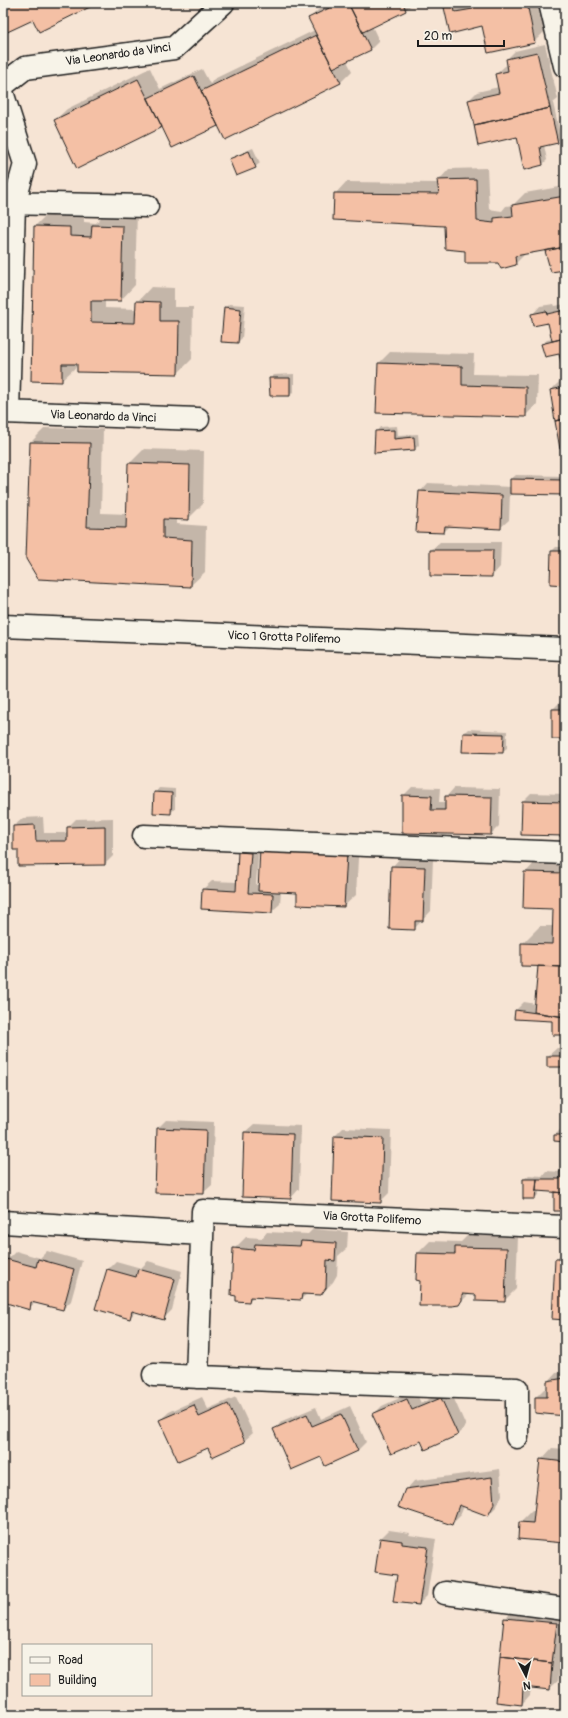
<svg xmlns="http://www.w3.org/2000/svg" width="568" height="1718" font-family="Pangolin,sans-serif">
<rect width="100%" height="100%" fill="#f6e4d4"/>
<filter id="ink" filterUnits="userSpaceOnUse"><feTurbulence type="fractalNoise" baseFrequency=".025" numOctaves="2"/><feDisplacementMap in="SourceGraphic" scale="8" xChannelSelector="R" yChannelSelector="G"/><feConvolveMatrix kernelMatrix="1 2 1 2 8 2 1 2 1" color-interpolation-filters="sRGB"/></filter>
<g filter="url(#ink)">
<!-- shadow -->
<path fill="#0003" d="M332,3H413L406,10L372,26L379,41L371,49L347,61L352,71L340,83L218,124L173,147L162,126L55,120L67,109L150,68L160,89L202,69L210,84L214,79L315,30L310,18L318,10Z
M444,3H541L546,30L534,42L483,25L450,32Z
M545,44L558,99L553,103L561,138L557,142L544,145L547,160L543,164L517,136L469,100L477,92L499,87L496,74L505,66L508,65L507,59L515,51Z
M253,148L260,163L255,167L230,160L235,156Z
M487,168L489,209L502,211L506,206L513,205L525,193L565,186V269L551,271L546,250L526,253L515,264L499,262L465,250L445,225L335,194L346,182L438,183V181L449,169Z
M107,211L137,212L135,285L121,300H105V308L136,309L137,302L151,287L174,288V307H193L192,359L178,373L76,363V367L61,381L35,226L49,212L84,213V222L96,223Z
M229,304L245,305L242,338L238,342L225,308Z
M554,304L555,306L565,304V369L560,352L542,344L547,340L553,339L549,322L532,315L540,306Z
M390,352L474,354L473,374L538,375L537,404L525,416L378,364Z
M294,374V391L290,395H271L270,379L274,375Z
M565,381V448L551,390L559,382Z
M397,426L398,435L418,434L419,445L415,449L375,452L376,432L380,427Z
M45,428L103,429L101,513L128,514L129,464L144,449L204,451L203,504L188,519L177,518V524L206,526L205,572L190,586L39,578L31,442Z
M565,464V494L510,493L509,520L500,528L450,526L444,532L420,492L428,483L511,487V479L516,475L563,476Z
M440,542H501L500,567L492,576L431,575V550Z
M556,547H565V584L552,551Z
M561,701H565V738L553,709Z
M468,729L507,731V748L502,752L464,733Z
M412,787L440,788L439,802H446V797L454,788L500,789L499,826L491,834L403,832V796Z
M159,788L175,789V809L170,813L155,793Z
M531,793L565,794V835L522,834L523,801Z
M43,817L44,833H68V827L76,819L113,818V856L105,864L19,849L14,826L23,818Z
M359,841L356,895L344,906L298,892L281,891L280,904L271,912L203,889L212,881L237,882L239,852L247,844L259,845L256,885H259Z
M542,855L565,856V1034L553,1020L516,1010L524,1002L536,1004L539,965L522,944L540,926H553L554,908L525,873Z
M400,858L433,859L431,911L414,929L392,867Z
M557,1048H565V1066L548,1056Z
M166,1120L214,1122L212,1185L203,1193L158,1128Z
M254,1124L301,1126L299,1189L291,1198L245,1132Z
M563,1127H565V1141L555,1135Z
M343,1128L391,1130L389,1193L380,1202L335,1136Z
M565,1167V1210L555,1191L539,1190V1194L535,1198L524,1179L529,1175L542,1176L546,1171L561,1172Z
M313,1229L348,1232L347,1248L338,1256L337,1275L333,1282L321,1294H307L301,1299L254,1296L249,1301L234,1249L246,1237L262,1238L267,1232L308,1234Z
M468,1235L518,1237L516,1289L504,1301L477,1294H469L459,1304L421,1280L417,1279L418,1253L430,1241L461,1242Z
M16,1251L40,1258L47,1251L82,1261L71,1301L63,1309L36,1302L29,1308L3,1301V1275L7,1260Z
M564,1251H565V1319L556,1259Z
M116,1261L141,1268L148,1261L182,1271L172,1310L163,1319L136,1311L130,1318L108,1269Z
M565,1372V1415L536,1397L544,1389H548V1382L556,1373Z
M450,1390L466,1426L457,1435L421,1440L374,1414L382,1406L415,1391L421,1403Z
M202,1397L208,1409L236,1397L253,1433L244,1441L208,1446L160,1420L169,1412Z
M350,1406L366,1442L358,1450L274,1430L282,1421L316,1407L321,1419Z
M552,1448L565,1449V1542L519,1538L520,1522L532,1510L536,1511L541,1460Z
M500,1469L502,1495L497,1506L488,1515L464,1506L460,1516L452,1524L406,1490L414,1481Z
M389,1530L410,1533L409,1535L436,1539L427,1596L419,1604L398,1574L381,1538Z
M514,1610L564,1615L558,1681L549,1689L531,1687L530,1695L522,1704L505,1619Z"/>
<!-- building -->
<path fill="#f4c0a5" stroke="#1c1c1c" d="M3,3H98L39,32L33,20L3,34Z
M340,3H348L371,50L333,68L308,18Z
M348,3H403L406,11L363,32Z
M443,3H453L455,12L473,9L472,3H527L535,43L488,53L482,26L450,34Z
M316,35L341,83L225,140L201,91Z
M537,52L550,108L474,125L468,100L499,93L495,74L508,71L506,59Z
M194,76L218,126L172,148L148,98Z
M138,79L162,127L77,169L54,120Z
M550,108L558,143L540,147L543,165L524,170L517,137L478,146L474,125Z
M249,151L256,168L236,176L229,159Z
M476,179L477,221L494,223V218L513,216L512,205L565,196V247L515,256L516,265L501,269L498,263H465V251L445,249L444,226L333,220L334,193L439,194L437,180Z
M92,225L123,226L121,301H91V322L135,323L136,301L160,302V321H179L178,374L77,372V364H62V382L31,381L34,226L70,227V236L91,237Z
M565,247V270L551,272L545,251Z
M224,307L241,309L238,343L221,342Z
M565,310V338L552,341L548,323L533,326L531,314L546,311L547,314Z
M565,338V370H563L559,354L545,357L541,344Z
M378,363L462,366V385L526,387V417L376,413Z
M269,378H290V396H270Z
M565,387V419L555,421L550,390Z
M565,419V449H560L555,421Z
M394,430V439L414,437L415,450L374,453L375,431Z
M30,442L90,443L87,527L126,528L128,463L190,465L189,520L163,519V538L192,540L191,587L38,579L26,559Z
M563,465H565V495L510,494V479L562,480Z
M419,491L502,495L501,529L445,526L444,533L416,532Z
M430,550H493L492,577L430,576Z
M551,551H565V585L550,584Z
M552,709H565V739H552Z
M463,733L504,734L503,753L462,752Z
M154,792L172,793L171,814L153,813Z
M402,795L432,796L431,810H445V796L492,797L491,835L402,833Z
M522,801L565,802V836L521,835Z
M35,825L36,841H67V827L105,826V865L18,866V850H13V826Z
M260,848L347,853L344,907L297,905V893L258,891Z
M238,852L251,853L248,893L273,894L272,913L201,909L202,889L236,891Z
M391,866L425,867L423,921H415V930L389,929Z
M524,872L565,873V967L521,966V943L552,944L553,909L523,908Z
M538,966L565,967V1017L534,1012Z
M515,1010L565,1017V1035H552V1021L514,1019Z
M547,1056H565V1067H547Z
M157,1128L206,1130L204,1194L155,1193Z
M244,1132L293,1134L291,1199L242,1197Z
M554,1135H565V1142L554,1141Z
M334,1136L383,1138L381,1203L332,1201Z
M560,1171H565V1193L536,1191L537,1179H560Z
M523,1179H537L535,1199H523Z
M554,1192L565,1193V1211H554Z
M301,1241L336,1243L335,1261L327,1260L326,1288L321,1295L302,1294L301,1300L250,1297L249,1302L236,1301V1296L231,1295L233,1248L254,1250L255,1244L300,1246Z
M455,1247L507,1248L505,1302L476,1301V1295L462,1294V1300L459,1305L452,1306H419L420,1281L416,1280L417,1253L455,1254Z
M6,1259L36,1267L38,1259L74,1269L63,1310L31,1302L30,1310L3,1302V1271Z
M555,1259H565V1320L552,1319Z
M107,1269L136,1277L138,1269L175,1279L164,1320L132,1311L130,1319L95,1309Z
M565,1378V1416L535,1413V1397H547V1381Z
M441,1398L458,1435L425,1450L421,1441L391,1454L372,1414L407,1399L412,1410Z
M228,1404L245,1442L212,1457L208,1448L178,1461L159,1420L194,1405L199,1417Z
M307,1414L312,1426L341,1414L358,1451L325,1466L321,1457L291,1470L273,1429Z
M540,1459L565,1462V1543L518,1539L519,1522L533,1523Z
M492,1477L494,1504L488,1516L459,1505L452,1525L398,1507L405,1489Z
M380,1538L402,1541V1544L428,1547L419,1605L393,1602L397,1575L375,1572Z
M504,1618L557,1623L552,1663L500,1657Z
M500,1657L552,1663L550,1690L523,1687L522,1705L496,1702Z"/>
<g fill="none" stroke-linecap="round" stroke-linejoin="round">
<!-- minor casing -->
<g stroke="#1c1c1c" stroke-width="25">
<path id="minor" d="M550,3L565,66
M3,85L25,68L174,48L223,3
M3,95L25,164L14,204L8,412
M3,203L147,206
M3,412L198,419
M3,626L565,649
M144,836L565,853
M3,1222L202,1234
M154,1375L345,1383L517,1389V1437
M197,1377L203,1211L565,1227
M445,1593L565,1609"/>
</g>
<!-- minor -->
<use href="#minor" stroke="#f7f3e8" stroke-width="22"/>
</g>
</g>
<g text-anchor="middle" stroke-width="3.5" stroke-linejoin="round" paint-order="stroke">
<!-- street labels -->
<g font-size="12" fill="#1c1c1c" stroke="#f7f3e8">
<text transform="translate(118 54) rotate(-8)" y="4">Via Leonardo da Vinci</text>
<text transform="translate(103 416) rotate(2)" y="4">Via Leonardo da Vinci</text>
<text transform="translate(284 637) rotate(2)" y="4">Vico 1 Grotta Polifemo</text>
<text transform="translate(372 1218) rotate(3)" y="4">Via Grotta Polifemo</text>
</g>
</g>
<!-- margin -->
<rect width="568" height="1718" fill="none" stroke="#f7f3e8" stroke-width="16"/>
<rect x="8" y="8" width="552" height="1702" fill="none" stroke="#1c1c1c" stroke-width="1.5" filter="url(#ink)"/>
<!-- legend -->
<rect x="22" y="1644" width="130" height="52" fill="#f7f3e8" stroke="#9f9d96"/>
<rect x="30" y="1657" width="20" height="6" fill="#f7f3e8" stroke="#9f9d96"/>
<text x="58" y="1664" font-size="12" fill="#1c1c1c">Road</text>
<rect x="30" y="1674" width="20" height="12" fill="#f4c0a5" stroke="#9f9d96"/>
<text x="58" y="1684" font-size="12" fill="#1c1c1c">Building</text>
<!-- north arrow -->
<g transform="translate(526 1676) rotate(174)" stroke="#f7f3e8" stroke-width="3" paint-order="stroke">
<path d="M0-3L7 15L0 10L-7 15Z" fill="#1c1c1c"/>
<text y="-6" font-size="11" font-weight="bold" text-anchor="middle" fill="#1c1c1c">N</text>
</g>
<!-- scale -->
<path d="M418 40v6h86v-6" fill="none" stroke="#1c1c1c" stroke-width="2"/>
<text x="424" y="40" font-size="12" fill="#1c1c1c" stroke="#f7f3e8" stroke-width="3" paint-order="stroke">20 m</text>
</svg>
